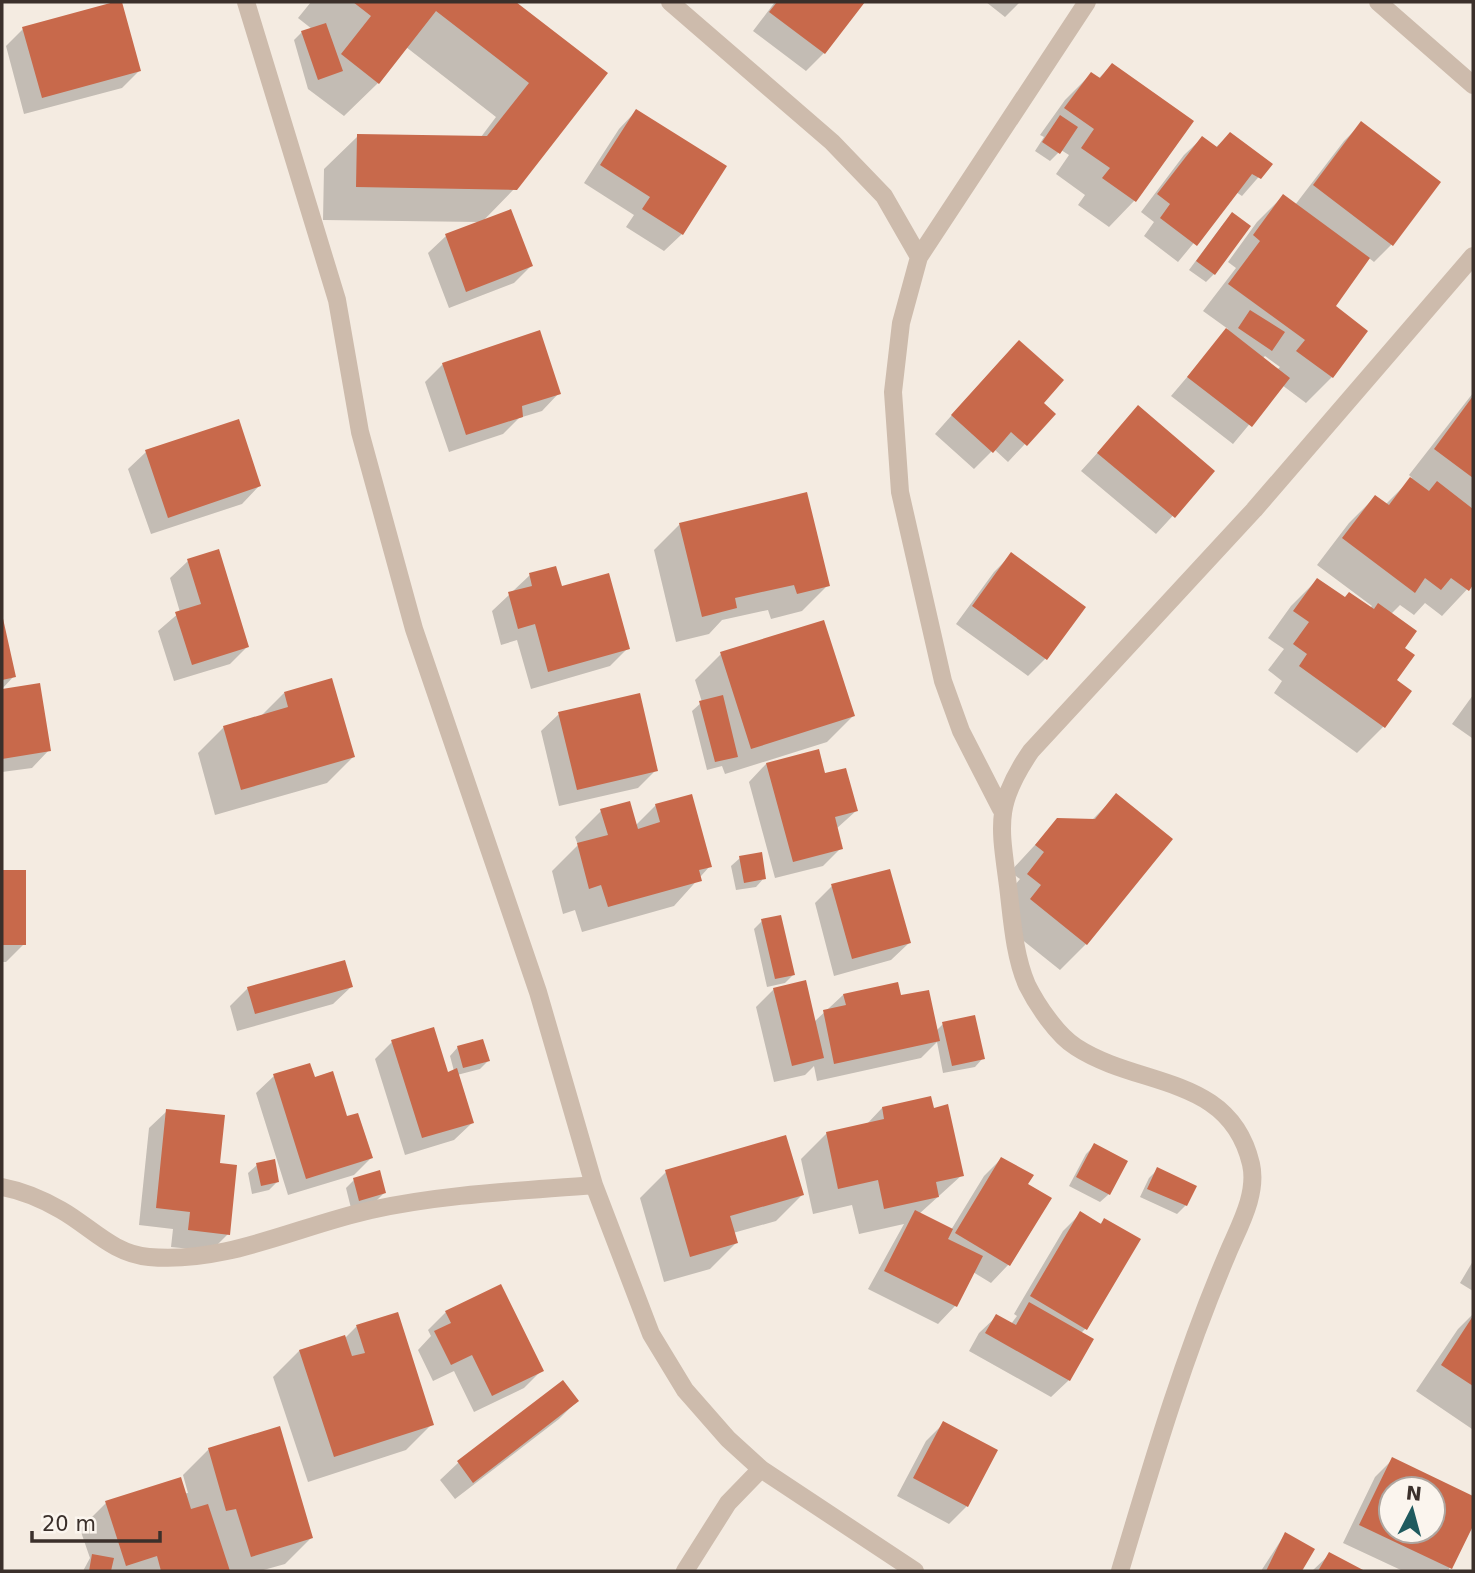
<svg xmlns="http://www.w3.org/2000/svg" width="1475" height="1573" font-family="'DejaVu Sans',sans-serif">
<rect width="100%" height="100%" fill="#f4ebe1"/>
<!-- shadow -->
<path fill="#0003" fill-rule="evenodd" d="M120,2L140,70L122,88L24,114L6,46L23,29Z
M311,2H513L606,74L515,188L482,222L531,266L514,283L449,308L428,253L446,236L480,222L323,220L324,169L358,136L481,137L496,117L406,47L378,83L344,116L308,89L294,40L302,32L312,29L298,18Z
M775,2H863L824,53L806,71L753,31Z
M986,2H1020L1005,17Z
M1112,65L1191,121L1134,201L1109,227L1078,205L1085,195L1056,174L1069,155L1061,150L1050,161L1035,151L1044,137L1040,135L1065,100L1091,74L1098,79Z
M636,111L682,234L664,251L626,227L634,215L584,183L619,129Z
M1361,124L1392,244L1374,262L1369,258L1333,306L1332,377L1306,403L1282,385L1233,444L1171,396L1228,329L1203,311L1236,268L1228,262L1257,222L1283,196L1295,205L1344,141ZM1265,356L1280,367L1277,370L1262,359Z
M1230,134L1270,164L1242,196L1236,192L1178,262L1144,236L1154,222L1141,212L1184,155L1202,138L1215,148Z
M1224,223L1214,274L1206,282L1189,270Z
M1001,360L1053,414L1008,462L994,449L974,469L935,434Z
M443,364L559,393L542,411L519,418L503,434L449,452L425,382Z
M1473,393V583L1442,616L1425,603L1414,615L1400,605L1391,614L1402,648L1394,680L1410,691L1383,727L1357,753L1274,693L1282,681L1268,670L1284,649L1268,638L1291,606L1317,580L1344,599L1370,608L1372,606L1317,565L1349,523L1375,497L1385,505L1412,478L1409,475Z
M1138,408L1213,472L1156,534L1081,471Z
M146,452L259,486L242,504L151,534L128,469Z
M680,524L828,585L802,611L771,619L768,610L722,620L709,634L676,642L654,550Z
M1012,554L1084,607L1045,659L1028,676L956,624L994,572Z
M188,561L247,647L230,664L174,681L158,631L180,612L170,578Z
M530,575L561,588L628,648L610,666L531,689L517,640L501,645L492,611Z
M2,617L14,676L2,689Z
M721,654L853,716L827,742L725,774L722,766L707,770L692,711L702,702L695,680Z
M38,685L49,750L32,768L2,772V691Z
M284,693L353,757L327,783L215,815L198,753L224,727L261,716Z
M1473,695V737L1472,738L1452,724Z
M559,714L656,770L638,788L559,806L541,731Z
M766,764L824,775L856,811L836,829L841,848L823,866L775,878L749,782Z
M1116,796L1086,944L1060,970L1005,926L1002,900L1020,879L1010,872L1058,820H1092Z
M656,805L710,866L674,906L582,932L575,910L563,914L552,871L578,845L575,837L601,811L635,826Z
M740,858L764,878L756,887L736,890L731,866Z
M2,872H25L24,944L6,962H2Z
M832,886L909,943L891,960L834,976L815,903Z
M762,921L793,975L785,983L767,987L754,929Z
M351,987L333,1004L237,1031L230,1006L248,988Z
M774,989L814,1022L843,995L900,998L936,1031L943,1024L983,1058L975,1067L943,1073L937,1042L921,1058L817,1081L814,1066L805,1075L774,1082L756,1007Z
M392,1042L447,1074L454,1071L450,1056L458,1047L488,1061L480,1069L457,1075L472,1123L454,1140L405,1155L375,1059Z
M274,1076L313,1079L346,1118L371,1158L354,1175L288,1195L256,1093Z
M882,1108L932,1110L962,1175L919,1214L951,1230L984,1176L1001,1159L1026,1185L1049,1198L1008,1265L991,1283L973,1272L955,1306L938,1324L868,1289L904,1224L859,1234L852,1205L813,1214L801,1159L827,1133L866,1125Z
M167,1111L218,1165L228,1234L211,1251L171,1247L173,1229L139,1225L149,1128Z
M1095,1145L1109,1194L1100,1202L1069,1186L1086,1154Z
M257,1165L278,1181L269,1190L252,1194L248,1173Z
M1158,1169L1186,1205L1177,1214L1140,1197L1149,1178Z
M666,1172L802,1195L776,1221L733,1233L736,1243L710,1269L664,1282L640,1198Z
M354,1180L385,1192L376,1201L351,1208L346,1188Z
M1080,1214L1099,1225L1104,1220L1086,1328L1081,1333L1069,1380L1051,1397L969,1351L979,1333L997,1316L1011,1324L1017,1316L1014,1314L1063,1231Z
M1473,1261V1291L1460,1283Z
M446,1312L542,1370L524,1388L474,1412L454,1371L433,1381L418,1350L431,1336L428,1330Z
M397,1314L432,1424L406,1450L308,1482L273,1377L299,1351L344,1339L356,1327Z
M1473,1314V1428L1472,1429L1416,1391L1458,1329Z
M562,1382L577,1401L559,1419L455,1499L440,1480L458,1463Z
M944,1423L967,1506L949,1524L897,1496L926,1441Z
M209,1449L311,1538L285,1564L260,1571H83L90,1558L80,1529L106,1503L188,1493L183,1475Z
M1393,1459L1473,1498V1522L1448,1571H1403L1343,1543L1375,1477ZM1391,1489H1433V1531H1391Z
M1285,1534L1312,1550L1300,1571H1261Z
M1330,1554L1361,1571H1312Z"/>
<!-- building -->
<path fill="#c8694b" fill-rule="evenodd" d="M114,2H122L141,71L42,98L22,27Z
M353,2H516L608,73L517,190L356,187L357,134L487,136L529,83L436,11L379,84L341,54L371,16Z
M777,2H865L825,54L769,12Z
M326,23L343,71L318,80L301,31Z
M1112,63L1194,121L1136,202L1102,178L1110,168L1081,148L1094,129L1064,108L1091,72L1100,78Z
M636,109L727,166L683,235L642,209L650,197L600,165Z
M1060,115L1078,127L1060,154L1042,142Z
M1361,121L1441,182L1393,246L1313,185Z
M1230,132L1273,164L1261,179L1252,174L1197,246L1160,218L1170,204L1157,194L1202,136L1217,147Z
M1283,194L1370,258L1336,306L1368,331L1333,378L1296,351L1305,340L1228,284L1260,241L1253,235Z
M511,209L533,266L466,292L445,234Z
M1232,212L1251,226L1215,275L1196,261Z
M1250,310L1285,332L1272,351L1238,328Z
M1226,328L1290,378L1252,427L1187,377Z
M540,330L561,394L522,406L523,417L466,435L442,363Z
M1019,340L1064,380L1044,403L1056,414L1027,446L1011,432L993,453L951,415Z
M1473,396V478L1434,449Z
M1138,405L1215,471L1175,518L1097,453Z
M239,419L261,486L168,518L145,450Z
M1410,477L1429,491L1437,481L1473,509V585L1469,591L1451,578L1441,590L1425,578L1415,593L1342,538L1375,495L1389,505Z
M807,492L830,586L797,594L794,585L735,598L737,608L702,617L679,523Z
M219,549L249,647L192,665L175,612L201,604L187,559Z
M1011,552L1086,607L1047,660L972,606Z
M556,566L562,586L609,573L630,649L548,672L535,624L518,629L508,592L532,586L529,573Z
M1317,578L1345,597L1349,592L1374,609L1378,603L1417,631L1405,648L1415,655L1397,680L1412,691L1385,728L1299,666L1307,654L1293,644L1309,622L1293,611Z
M2,614L16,677L2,680Z
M824,620L855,716L751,749L720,652Z
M332,678L355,757L241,790L223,726L288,707L284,692Z
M40,683L51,751L2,759V689Z
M640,693L658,771L577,790L558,712Z
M723,695L738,757L715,762L699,701Z
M819,749L825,773L846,768L858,811L835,817L843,849L793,862L766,763Z
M1116,793L1173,839L1087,945L1030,899L1041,885L1027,874L1044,852L1035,845L1057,818L1095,819Z
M692,794L712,867L699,870L702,881L608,907L601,885L589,889L577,843L608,835L600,809L630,801L638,829L660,822L655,804Z
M762,852L766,879L744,883L739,856Z
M890,869L911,943L852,959L831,884Z
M2,870H26V945H2Z
M781,915L795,975L775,979L761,919Z
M345,960L353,987L255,1014L247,987Z
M806,980L824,1058L792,1066L773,988Z
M898,982L901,995L929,990L940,1041L834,1064L823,1010L846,1005L843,994Z
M975,1015L985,1059L952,1066L942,1022Z
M434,1027L448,1072L457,1068L474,1123L422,1138L391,1040Z
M483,1039L490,1061L463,1068L457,1046Z
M310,1063L315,1077L333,1071L347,1116L358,1113L373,1158L306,1179L273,1074Z
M931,1096L934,1108L948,1104L964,1176L936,1182L939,1197L884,1209L878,1180L838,1189L826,1132L884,1119L882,1107Z
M166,1109L225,1115L220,1163L237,1165L230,1235L188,1230L190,1212L156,1208Z
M786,1135L804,1195L730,1216L738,1243L690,1257L665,1170Z
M1094,1143L1128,1161L1110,1195L1076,1177Z
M1001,1157L1034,1175L1028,1184L1052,1198L1010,1266L955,1233Z
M275,1159L279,1182L261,1186L256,1163Z
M1157,1167L1197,1186L1187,1206L1147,1189Z
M380,1170L386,1193L359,1201L353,1178Z
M915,1210L953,1229L948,1239L983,1256L957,1307L884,1271Z
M1080,1211L1101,1224L1104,1218L1141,1239L1087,1330L1030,1296Z
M501,1284L544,1371L492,1396L472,1355L451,1365L434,1331L451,1323L445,1311Z
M1029,1302L1094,1339L1070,1381L985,1333L996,1314L1016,1325Z
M398,1312L434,1425L334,1457L299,1350L345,1335L352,1356L365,1353L356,1325Z
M1473,1316V1386L1441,1365Z
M563,1380L579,1401L473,1483L457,1461Z
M943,1421L998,1450L968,1507L913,1478Z
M280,1426L313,1538L251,1557L236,1509L226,1511L208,1448Z
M1392,1457L1473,1496V1526L1452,1569L1359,1525ZM1391,1489H1433V1531H1391Z
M181,1477L191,1509L208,1504L230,1571H161L157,1556L126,1566L105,1501Z
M1285,1532L1315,1549L1302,1571H1266Z
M1329,1552L1365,1571H1318Z
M92,1554L114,1558L111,1571H89Z"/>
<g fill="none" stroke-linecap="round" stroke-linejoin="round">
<!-- minor -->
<path stroke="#cdbbac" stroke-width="18" d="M246,2L337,300L360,432L414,629L538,992L594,1185L651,1334L685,1390L728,1439L761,1469L915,1571
M670,2L832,142L884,196L919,257
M1378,2L1473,85
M1001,809L961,731L943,681L900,492L893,392L901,323L919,257L1087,2
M2,1187C23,1191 42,1199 61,1210C91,1227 113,1254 149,1257C226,1264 298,1226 371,1210C444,1194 520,1191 594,1185
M685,1571L728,1503L761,1469
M1120,1571C1152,1464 1183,1358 1227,1255C1238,1228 1258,1195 1251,1164C1230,1074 1139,1088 1076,1047C1057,1035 1037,1005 1027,985C1014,955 1012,918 1008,886C1000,825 994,805 1031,751L1254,510L1473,256"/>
</g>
<!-- border -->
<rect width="1475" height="1573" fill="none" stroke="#3b302b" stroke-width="7"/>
<!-- north arrow -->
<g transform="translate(1412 1510) rotate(6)"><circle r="33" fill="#fbf5ee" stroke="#aea6a0" stroke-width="2"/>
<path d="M0-5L12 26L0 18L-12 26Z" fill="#1f5a5e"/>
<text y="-10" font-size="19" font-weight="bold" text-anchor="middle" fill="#3b302b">N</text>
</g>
<!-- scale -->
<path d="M32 1531v10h128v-10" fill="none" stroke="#3b302b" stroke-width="3.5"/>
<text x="42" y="1531" font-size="21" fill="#3b302b" stroke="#fbf5ee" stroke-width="5" paint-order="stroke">20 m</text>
</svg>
